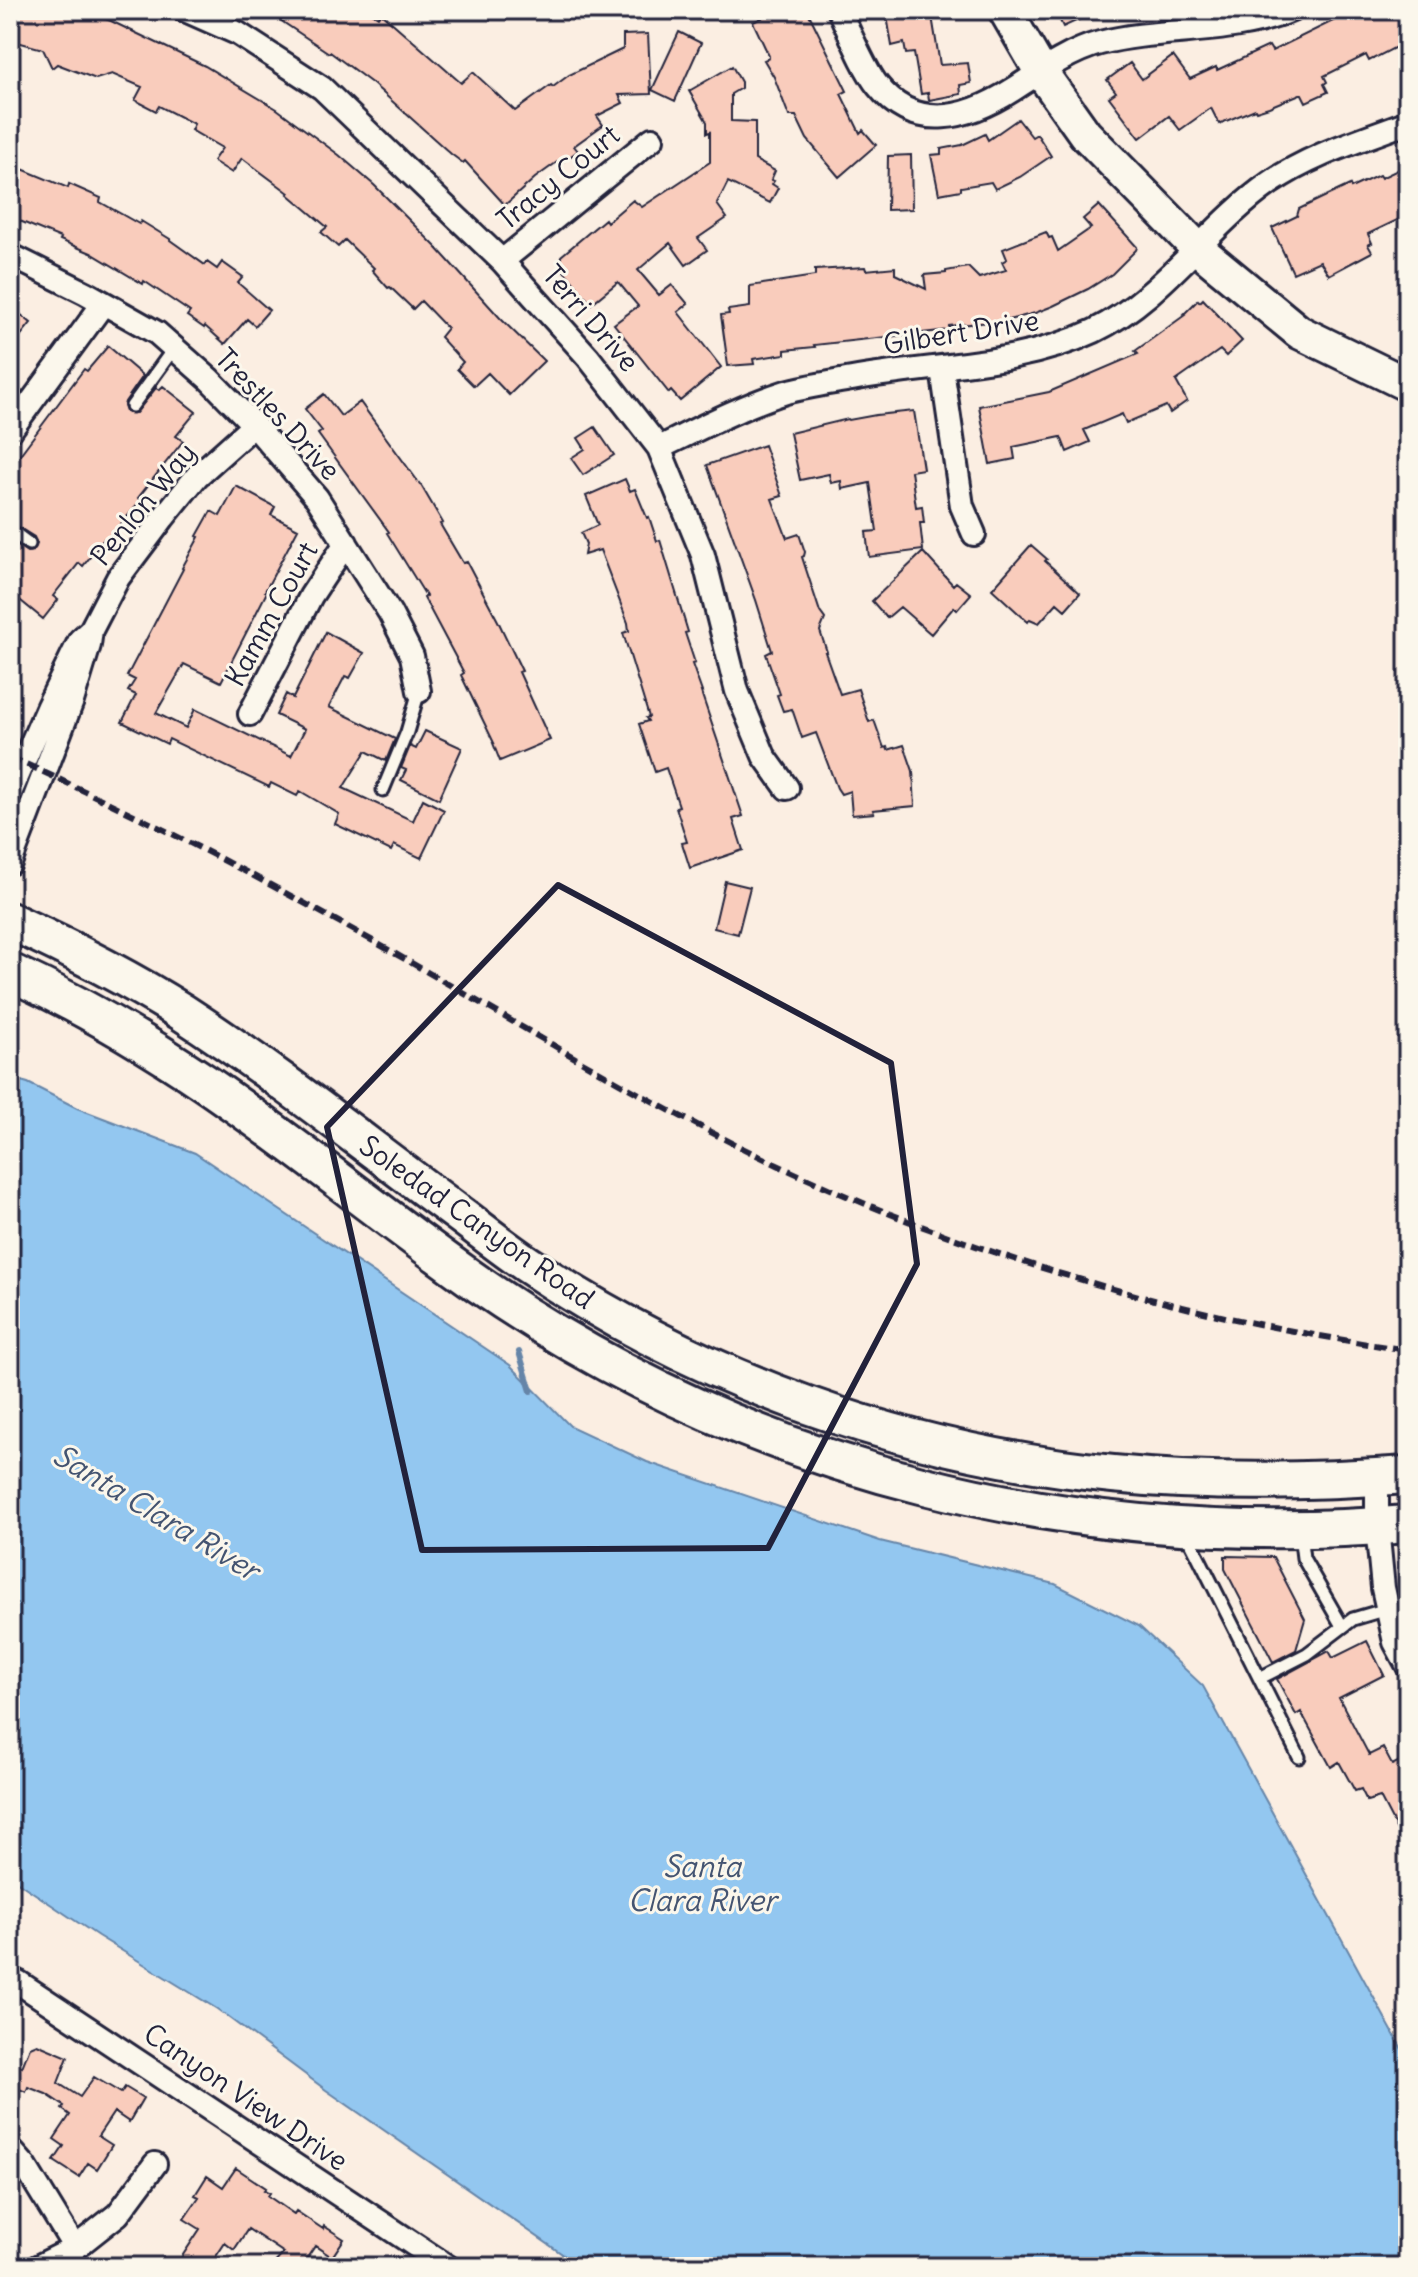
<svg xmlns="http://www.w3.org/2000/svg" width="1418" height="2277" font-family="Delius,sans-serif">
<rect width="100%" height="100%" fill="#fbeee2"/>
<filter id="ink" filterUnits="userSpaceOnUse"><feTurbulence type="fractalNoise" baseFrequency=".0125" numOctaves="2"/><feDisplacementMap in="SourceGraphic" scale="16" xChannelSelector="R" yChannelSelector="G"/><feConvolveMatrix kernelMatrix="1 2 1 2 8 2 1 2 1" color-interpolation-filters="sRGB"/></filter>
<g filter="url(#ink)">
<!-- water -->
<path fill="#93c7f0" stroke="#6685a8" stroke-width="2" d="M10,1078L28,1083L77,1108L195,1153L510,1365L570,1426L647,1462L880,1541L1055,1584L1139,1626L1203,1686L1408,2060V2267H581L326,2090L217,2009L98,1936L10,1877Z"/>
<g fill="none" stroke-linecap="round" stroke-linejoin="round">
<!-- stream -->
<path stroke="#6685a8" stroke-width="6" d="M519,1352L531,1391"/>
</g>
<!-- building -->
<path fill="#f9ccbc" stroke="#22223b" stroke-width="2" d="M10,10H80L111,21L205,66L277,109L339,155L374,185L436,247L501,319L544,361L509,395L488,373L474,386L457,369L463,362L440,337L447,328L421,301L413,309L390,287L388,288L372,270L374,268L345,240L338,247L321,232L327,227L288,194L289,193L242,158L232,173L213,161L222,148L191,130L194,124L159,106L156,111L135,100L142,87L112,74L96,79L57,64L52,68L43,49L10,40Z
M265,10H367L378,17L381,13L461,83L473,72L515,111L551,85L553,87L569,75L623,49V35L648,34L651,94L619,95L623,103L597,116L603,125L574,146L578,151L562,162L560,160L535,178L505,205L465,161L463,163L451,154L373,84L330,52L329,53Z
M758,10H807L847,91L841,94L860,133L863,130L876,145L839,177L807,139L796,116H789L774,77L764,60L769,58V56L753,22L762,18Z
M886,10H931L940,65L968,63L971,83L960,85L961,94L929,100L928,93L921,94L914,53L906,54L904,43L892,46Z
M1055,10H1100L1063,27Z
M1362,10H1408V41L1369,61L1366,55L1324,76L1327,82L1324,84L1328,92L1306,102L1302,94H1300L1269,107L1256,111L1255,109L1219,124L1211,108L1180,130L1169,116L1140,138L1109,97L1116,92L1107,80L1130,63L1142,79L1173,56L1190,79L1216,67L1217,70L1269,46L1272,51L1345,15L1346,19Z
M679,32L701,43L675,101L652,90Z
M732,66L741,82V88L731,94V121L755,122V160L775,171L771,180L774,181L772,184L778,188L770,203L728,182L717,204L727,218L698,238L707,250L686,265L670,243L638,270L659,295L672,285L688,304L678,312L721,367L680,401L671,391L669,393L614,324L638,306L618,282L591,304L560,266L561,256L605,219L607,222L633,200L642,207L710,162V132L707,133V122L689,91Z
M1018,119L1032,137L1037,134L1051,156L1020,177L995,189L991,182L961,187V190L939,194L931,155L941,154V149L962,145L985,134L988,140Z
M911,155L912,209L887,210L888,156Z
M10,164L68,188L69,184L101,198L100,202L139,224L141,221L170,239V240L205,265L207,262L217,269L222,262L243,277L238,283L269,310L255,326L247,319L225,344L205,326L204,328L187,316L190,312L144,281L143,284L91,253L60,240L61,238L10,217Z
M1408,165V215L1368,234L1372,243L1368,245L1372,252L1329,275L1320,261L1293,273L1272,228L1297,216L1299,209L1322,198L1350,185L1351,188L1379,175L1381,178Z
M1099,205L1137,247L1136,250L1112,274L1088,289L1053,306L1035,313L990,325V322L949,326V330L814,345L815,347L785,350V354L753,359L754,364L728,366L721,315L729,314L728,310L750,307V286L815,276V270L865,267L866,270L895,267V274L926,289L924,275L946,273V271L968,267L979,278L1006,270L1002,262L1007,259L1003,249L1046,232L1049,238L1052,237L1058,251L1091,228L1083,219Z
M1203,299L1242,341L1226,356L1220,350L1176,381L1187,401L1170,413L1166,406L1126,423L1122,414L1084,430L1090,442L1067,452L1061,437L1013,447L1015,459L990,464L979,406L1049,392L1138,354L1135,351L1185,315L1184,314L1198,300L1200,302Z
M10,306L31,323L10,349Z
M108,346L143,376L125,402L124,406L126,412L136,413L156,388L159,390L163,386L196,412L176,436L183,441L138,498L141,501L106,541L104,539L83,566L79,563L53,596L58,600L43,619L10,592V541L27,552L33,551L37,544L34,537L10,522V468L84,369L87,371Z
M324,394L341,416L360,402L422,487L443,523L440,524L463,563L467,562L498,621L522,671L519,672L550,740L500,761L493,743H494L461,675L464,673L424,598L426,596L387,533L389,532L318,434L322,431L305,409Z
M914,411L923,469L911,471L916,507L922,506L924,523H920L923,550L869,557L866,532L877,531L870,483L842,489L841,481L831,483L829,474L800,480L790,433L848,419L849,420L876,415Z
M595,427L614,455L583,475L571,458L585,449L578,438Z
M764,445L782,496L772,499L787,538L799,534L805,552L804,556L802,557L820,612L825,619L820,631L827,652H825L840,694L858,689L869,722L874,720L884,748L887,747L888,750L904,745L913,771L915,806L873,810L874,813L852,815L850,791L841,794L837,788L816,733L802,738L792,709L783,711L777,695L780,694L766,654L772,651L756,600L707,465Z
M625,479L630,491L635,489L647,518L649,517L657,541L660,540L688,632L685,633L695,663L692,664L702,692H701L743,816L733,819L743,850L690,868L682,843L687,842L676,807L679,806L666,768L655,772L639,724L648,721L646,718L649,717L623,633L629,631L628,623L600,550L584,555L586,544L581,533L598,525L586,496Z
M236,486L275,507L271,515L298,529L265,591L267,592L221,682L184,664L156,713L186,728L195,709L291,756L305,729L276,715L286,694L293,698L326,632L364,653L350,678L345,676L329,707L395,739L386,761L366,751L343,788L413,821L423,799L444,810L421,858L394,845L391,851L335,824L339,814L300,791L297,796L271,783L269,787L169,739L167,744L122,722L136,695L128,691L135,680L127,676L183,569L182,568L199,537L197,536L211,511L220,516Z
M1031,545L1047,559L1045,561L1080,593L1065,610L1057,603L1039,623L1030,619L1028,622L992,589Z
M923,552L953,585L956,582L971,594L957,610L954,607L931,634L900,607L887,618L872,601Z
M425,731L462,748L439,799L401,780L406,770L401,768L410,746L416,749Z
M725,881L750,887L738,934L714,928Z
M1225,1556L1273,1557L1305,1619L1296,1650L1273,1662L1225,1569Z
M1367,1641L1384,1675L1339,1698L1369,1755L1383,1748L1392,1765L1408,1757V1851L1380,1797L1367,1801L1361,1789L1355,1791L1339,1762L1331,1767L1301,1712L1296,1715L1277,1679L1329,1651L1333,1658Z
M37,2044L68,2057L58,2083L80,2097L94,2077L121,2093L125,2087L143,2098L129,2122L114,2112L98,2136L112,2145L97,2169L88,2163L79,2177L54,2161L64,2146L54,2139L70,2115L62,2109L64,2106L46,2094L28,2087L26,2092L10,2085V2075L15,2063L22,2067L30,2047Z
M236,2168L266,2188L264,2190L270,2193L268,2196L294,2214L296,2211L323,2229L324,2226L344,2239L332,2257L315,2246L301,2267H271L284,2253L248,2229L234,2250L225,2243L209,2267H175L200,2229L184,2219L199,2197L195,2195L207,2176L223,2187Z"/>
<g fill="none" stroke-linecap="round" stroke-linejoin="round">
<!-- lane casing -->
<g stroke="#22223b" stroke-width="17">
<path id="lane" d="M132,406L174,348
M10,530L29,544
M383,790L407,732L419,691
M1185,1530L1299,1757
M1300,1534L1303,1558L1342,1626
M1260,1678L1307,1654L1353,1619L1387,1609"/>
</g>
<!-- street casing -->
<g stroke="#22223b" stroke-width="28">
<path id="street" d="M185,10L237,33L322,88L502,261L588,357L659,448L703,555L737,691L764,756L787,788
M839,10C849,31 864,69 878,86C916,134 969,118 1014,89C1040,72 1070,51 1100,43C1163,27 1232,36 1292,10
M10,255L86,293L157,333L209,379L254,425L317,498L390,613L412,656L419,691
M502,261L652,139
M942,369L962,506L974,534
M10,431L103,304
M659,448C700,428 742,406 786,392C807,386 830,383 852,379C933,364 1017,367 1094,331C1164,297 1207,227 1270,183C1312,154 1361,140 1408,122
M91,630L118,578L163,518L197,476L254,425
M250,714L311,596L346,543
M10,793L48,706L80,640L91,630L89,645L72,701L10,863
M1377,1477V1527L1383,1588L1395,1642L1408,1666
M10,1979L18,1982L448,2267
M10,2149L25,2166L75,2248
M37,2267L75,2248L118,2214L155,2164"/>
</g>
<!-- secondary casing -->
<g stroke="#22223b" stroke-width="38">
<path id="secondary" d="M1005,10L1041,72L1085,134L1197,248L1299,332L1408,385"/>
</g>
<!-- primary casing -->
<g stroke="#22223b" stroke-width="42">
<path id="primary" d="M10,921C69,948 127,977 182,1012C276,1073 367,1146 458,1213C481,1230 503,1248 527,1264C700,1380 906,1454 1113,1474C1211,1484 1310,1482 1408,1475
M10,972C78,1003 143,1041 205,1083C299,1147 387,1220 480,1285C754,1474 1078,1551 1408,1524"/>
</g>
<!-- lane -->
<use href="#lane" stroke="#fbf7ec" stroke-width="11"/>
<!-- street -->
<use href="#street" stroke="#fbf7ec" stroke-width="22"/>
<!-- secondary -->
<use href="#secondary" stroke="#fbf7ec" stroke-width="32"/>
<!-- primary -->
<use href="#primary" stroke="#fbf7ec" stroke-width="36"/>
<!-- rail -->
<path stroke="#22223b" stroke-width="6" stroke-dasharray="12 6" stroke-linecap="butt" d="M10,757C136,813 259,877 380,945C509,1018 635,1097 769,1161C971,1257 1187,1319 1408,1350"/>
</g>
</g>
<!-- marked area -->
<path fill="none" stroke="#22223b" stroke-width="6" stroke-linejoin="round" d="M558,885L891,1063L917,1264L768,1548L422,1550L327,1127Z"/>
<g text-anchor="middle" stroke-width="6" stroke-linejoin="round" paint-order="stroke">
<!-- street labels -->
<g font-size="28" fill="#22223b" stroke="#fbf7ec">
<text transform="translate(558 177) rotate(-39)" y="10">Tracy Court</text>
<text transform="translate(591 318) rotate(49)" y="10">Terri Drive</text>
<text transform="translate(961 332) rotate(-9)" y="10">Gilbert Drive</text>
<text transform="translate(278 414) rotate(47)" y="10">Trestles Drive</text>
<text transform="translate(143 504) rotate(-51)" y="10">Penlon Way</text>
<text transform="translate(271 614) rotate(-61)" y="10">Kamm Court</text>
<text transform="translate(477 1222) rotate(35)" y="10">Soledad Canyon Road</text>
<text transform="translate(246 2097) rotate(34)" y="10">Canyon View Drive</text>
</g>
<!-- water labels -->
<g font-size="30" font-style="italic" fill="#445471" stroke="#fbf7ec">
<text transform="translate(156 1513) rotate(31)" y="10">Santa Clara River</text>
<text x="702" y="1877">Santa<tspan x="702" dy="34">Clara River</tspan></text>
</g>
</g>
<!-- margin -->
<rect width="1418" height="2277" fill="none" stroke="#fbf7ec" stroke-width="40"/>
<rect x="20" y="20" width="1378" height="2237" fill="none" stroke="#22223b" stroke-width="3" filter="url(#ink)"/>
</svg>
